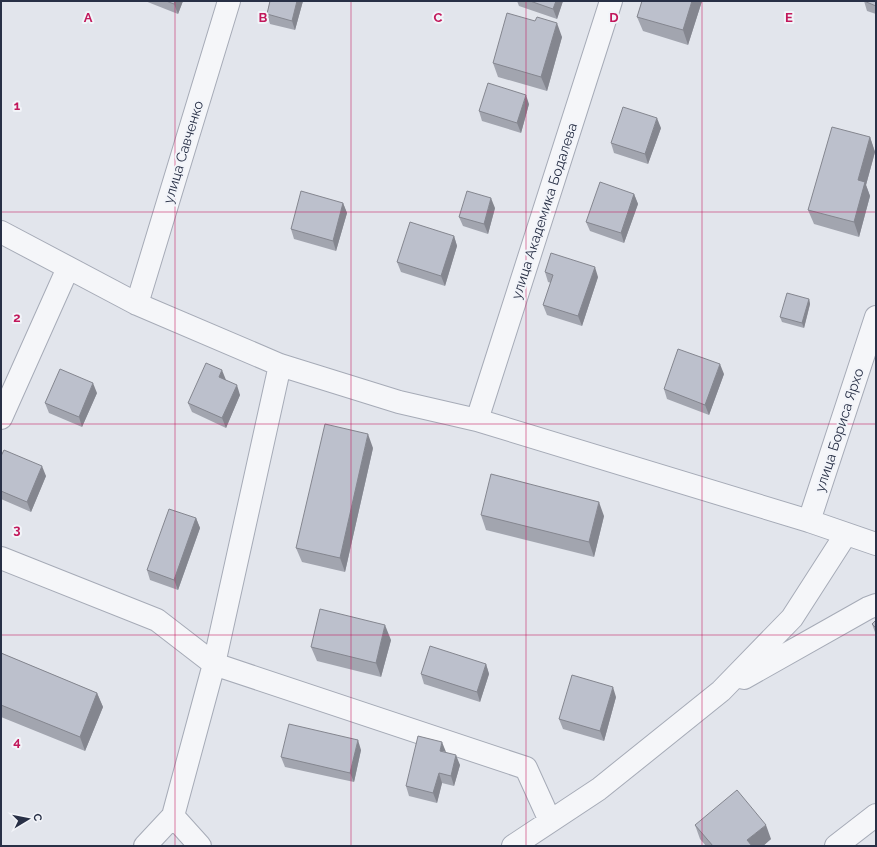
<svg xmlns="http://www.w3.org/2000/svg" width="877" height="847" font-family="Raleway,sans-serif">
<rect width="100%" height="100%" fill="#e2e5ec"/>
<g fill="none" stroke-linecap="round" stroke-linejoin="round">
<!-- minor casing -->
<g stroke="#a6abb7" stroke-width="24">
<path id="minor" d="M1,232L137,304L280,365L399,402L477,420L809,521L876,544
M137,304L229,1
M1,418L68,268
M477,420L611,1
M809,521L876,317
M1,558L157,620L214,664L526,768L550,821
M744,678L868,608L876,605
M173,816L200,846
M145,846L173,816L214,664L280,365
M513,846L599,789L721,691L792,618L846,534
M836,846L876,815"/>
</g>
<!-- minor -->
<use href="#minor" stroke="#f5f6f9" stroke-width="22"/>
</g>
<!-- wall -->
<path fill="#a2a5af" d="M145,1H183L178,14Z
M270,1H303L295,30L270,24L267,14Z
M517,1H563L557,19L519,6Z
M642,1H702L688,45L643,31L637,17Z
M864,1H876V14L867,11Z
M535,21L562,37L547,91L498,77L493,63Z
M529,104L521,133L482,121L479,111Z
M661,128L648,164L614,153L611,143Z
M870,137L875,152L866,185L870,196L859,237L814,224L808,210Z
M634,194L638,204L624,243L590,231L586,222Z
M343,203L347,213L336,251L294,239L291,229Z
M495,208L488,234L463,226L459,217Z
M454,236L457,246L445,286L401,272L397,262Z
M545,272L598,277L582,326L547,315L543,305L551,283L548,282Z
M809,299L810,304L804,328L782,322L780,317Z
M724,374L709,415L667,399L664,389Z
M226,380L240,395L226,428L192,412L188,403Z
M97,393L82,427L49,413L45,403Z
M373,448L345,572L302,562L296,548Z
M1,456L46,476L31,512L1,499Z
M481,515L604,516L594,557L486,530Z
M196,518L200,528L178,590L150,580L147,570Z
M876,620V635L872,624Z
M391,640L381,677L317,661L311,647Z
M1,653L97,693L103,707L85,751L1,717Z
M486,664L489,674L480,702L424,684L421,674Z
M616,697L604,741L563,729L559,719Z
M361,750L354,782L285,767L281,757Z
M446,752L460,765L454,786L442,783L437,803L409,796L406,786Z
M695,825L771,839L763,846H706L700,839Z"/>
<!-- shaded-wall -->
<path fill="#84868f" d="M175,1H183L178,14L174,4Z
M297,1H303L295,30L292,21Z
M556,1H563L557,19L553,9Z
M692,1H702L688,45L683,30Z
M557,23L562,37L547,91L541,77Z
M526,95L529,104L521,133L517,123Z
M657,118L661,128L648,164L645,154Z
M870,137L875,152L866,185L870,196L859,237L854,222L858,180Z
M634,194L638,204L624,243L621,233Z
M491,198L495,208L488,234L484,224Z
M343,203L347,213L336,251L333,241Z
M454,236L457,246L445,286L441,276Z
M595,267L598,277L582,326L578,316Z
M809,299L810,304L804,328L802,323Z
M720,364L724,374L709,415L705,405Z
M222,370L226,380L222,387L219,377Z
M93,383L97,393L82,427L79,417Z
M237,385L240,395L226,428L222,418Z
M368,434L373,448L345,572L340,558Z
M42,466L46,476L31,512L27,502Z
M599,502L604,516L594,557L589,542Z
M196,518L200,528L178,590L174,580Z
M385,625L391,640L381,677L376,663Z
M486,664L489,674L480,702L477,692Z
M613,687L616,697L604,741L600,731Z
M97,693L103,707L85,751L80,737Z
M358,740L361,750L354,782L350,773Z
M442,742L446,752L440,751Z
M456,755L460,765L454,786L451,776Z
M439,773L442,783L437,803L433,793Z
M766,825L771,839L763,846H750L747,840Z"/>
<!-- building -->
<path fill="#bcc0cc" stroke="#84868f" d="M166,1H175L174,4Z
M270,1H297L292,21L267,14Z
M530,1H556L553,9Z
M642,1H692L683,30L637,17Z
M864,1H876V6Z
M507,13L535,21L537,17L557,23L541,77L493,63Z
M488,83L526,95L517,123L479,111Z
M623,107L657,118L645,154L611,143Z
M832,127L870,137L858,180L865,182L854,222L808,210Z
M600,182L634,194L621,233L586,222Z
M301,191L343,203L333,241L291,229Z
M467,191L491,198L484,224L459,217Z
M410,222L454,236L441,276L397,262Z
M551,253L595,267L578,316L543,305L553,275L545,272Z
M787,293L809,299L802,323L780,317Z
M678,349L720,364L705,405L664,389Z
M206,363L222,370L219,377L237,385L222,418L188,403Z
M60,369L93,383L79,417L45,403Z
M325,424L368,434L340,558L296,548Z
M4,450L42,466L27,502L1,491V456Z
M491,474L599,502L589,542L481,515Z
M169,509L196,518L174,580L147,570Z
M320,609L385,625L376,663L311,647Z
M876,620V628L872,624Z
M430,646L486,664L477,692L421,674Z
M1,653L97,693L80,737L1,705Z
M572,675L613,687L600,731L559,719Z
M289,724L358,740L350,773L281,757Z
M418,736L442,742L440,751L456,755L451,776L439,773L433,793L406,786Z
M737,790L766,825L747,840L752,846H713L695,825Z"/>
<!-- grid -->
<path fill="none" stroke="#c2185b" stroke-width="1" stroke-opacity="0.55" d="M175,1V846M351,1V846M526,1V846M702,1V846M1,212H876M1,424H876M1,635H876"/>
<g text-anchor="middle" stroke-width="4" stroke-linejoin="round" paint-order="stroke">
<!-- street labels -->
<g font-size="14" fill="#283046" stroke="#f2f4f9">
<text transform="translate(183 152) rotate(-73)" y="5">улица Савченко</text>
<text transform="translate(544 211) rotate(-72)" y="5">улица Академика Бодалева</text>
<text transform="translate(839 430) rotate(-72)" y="5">улица Бориса Ярхо</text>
</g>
</g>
<g font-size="13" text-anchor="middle" font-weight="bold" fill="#c2185b" stroke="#f2f4f9" stroke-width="4" stroke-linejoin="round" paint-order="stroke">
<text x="88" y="22">A</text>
<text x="263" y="22">B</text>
<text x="438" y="22">C</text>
<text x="614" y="22">D</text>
<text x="789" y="22">E</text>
<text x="17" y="110">1</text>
<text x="17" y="322">2</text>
<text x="17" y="534">3</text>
<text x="17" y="746">4</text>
</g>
<!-- border -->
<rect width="877" height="847" fill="none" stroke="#283046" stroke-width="4"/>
<!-- north arrow -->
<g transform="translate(28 819) rotate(80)" stroke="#f2f4f9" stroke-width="3" paint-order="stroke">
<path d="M0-3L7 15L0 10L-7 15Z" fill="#283046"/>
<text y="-6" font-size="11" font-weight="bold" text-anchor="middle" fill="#283046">С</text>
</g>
</svg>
